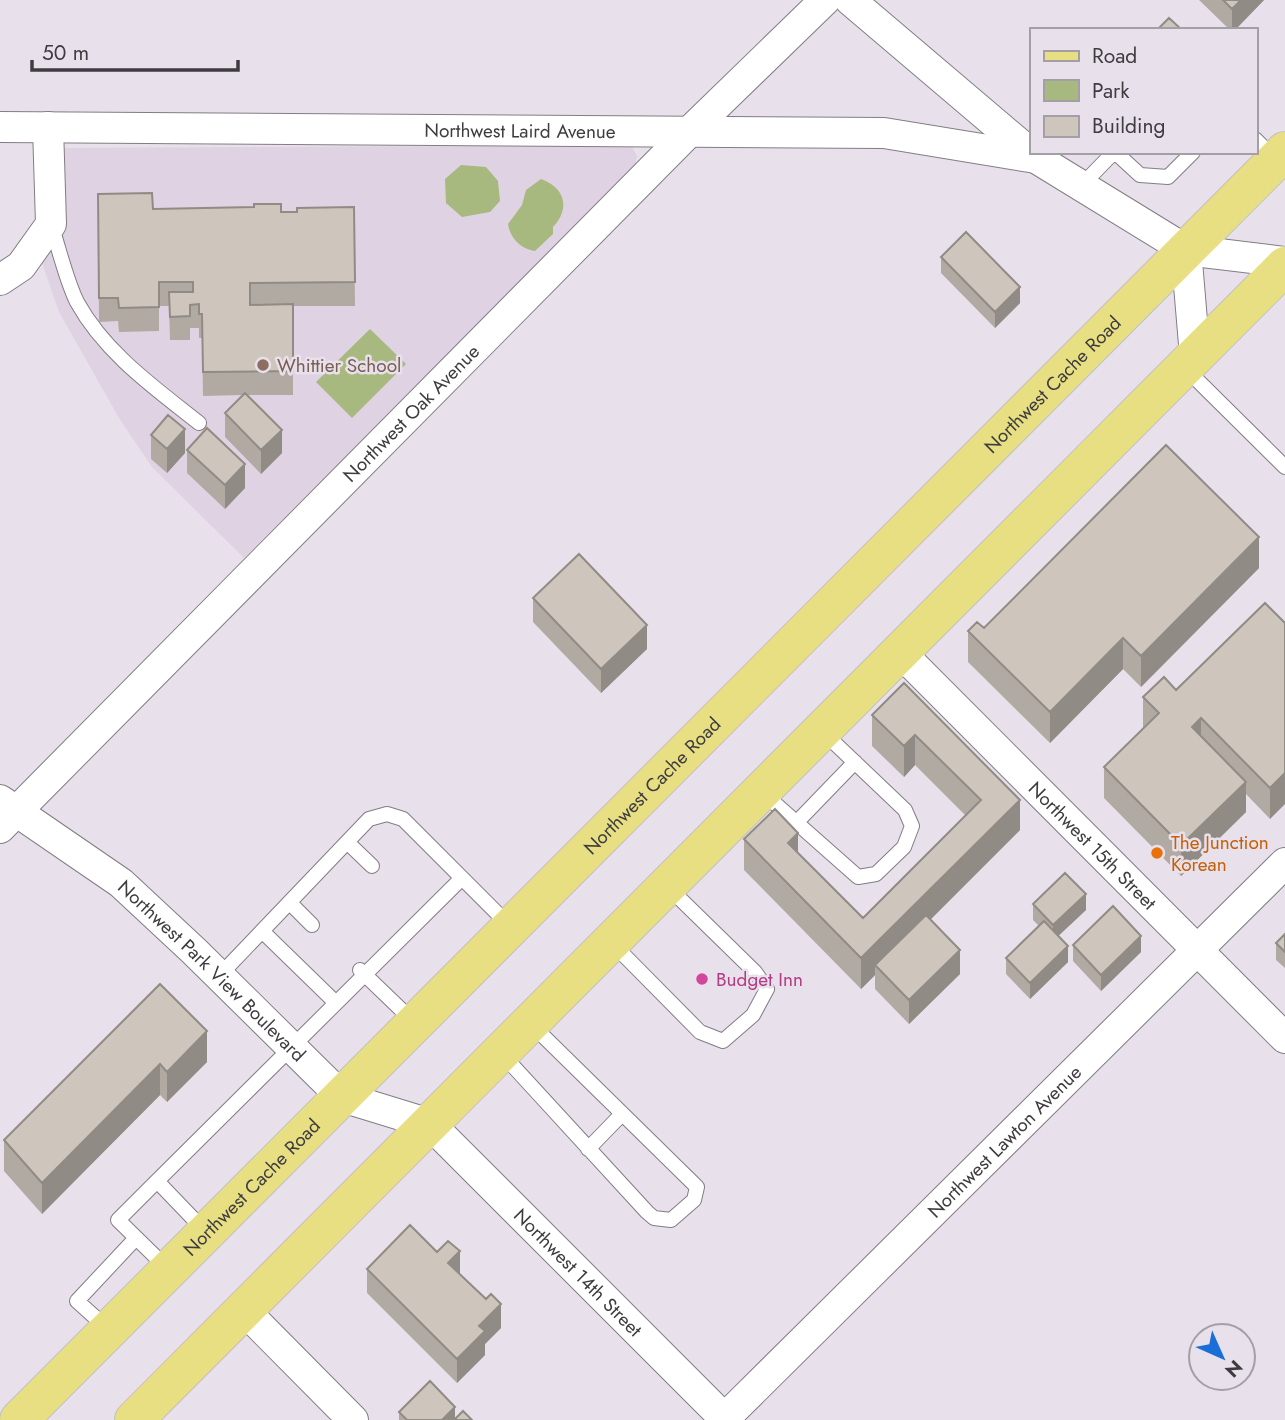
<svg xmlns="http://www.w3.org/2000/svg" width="1285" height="1420" font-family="Jost,sans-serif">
<rect width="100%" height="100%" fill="#e8e0ea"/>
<!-- built -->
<path fill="#dfd3e3" d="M631,145L637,156L635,164L244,558L152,467L119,418L59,312L41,260L63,148Z"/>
<!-- green -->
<path fill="#a7b97e" d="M461,165L486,167L498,181L500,201L490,212L462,217L446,203L445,179Z
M541,179C566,188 570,209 553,227V234L535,251C521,249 510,238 508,224L522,205L526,190Z
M370,329L406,364L352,418L316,382Z"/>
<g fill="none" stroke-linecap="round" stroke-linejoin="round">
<!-- lane casing -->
<g stroke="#837c85" stroke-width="16">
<path id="lane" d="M1255,139L1275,159
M1115,152L1140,175L1168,177L1193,152
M1081,186L1114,152
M51,225C59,248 66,280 77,302C105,353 155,388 199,423
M1185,368L1285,467
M763,793L858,877L876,874L904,847L912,826L905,810L823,732
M796,823L855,762
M347,842L372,866
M290,903L312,925
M262,931L336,1003
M612,943L700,1032L723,1041L753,1015L767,989L755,972L668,887
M360,970L414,1022
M219,976L369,819L387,814L403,819L510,926
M502,1054L647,1212L654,1218L671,1220L694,1200L697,1187L532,1025
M588,1149L622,1114
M157,1181L118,1220L168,1269
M205,1231L157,1181L462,878
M108,1329L77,1301L136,1238"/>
</g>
<!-- street casing -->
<g stroke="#837c85" stroke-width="32">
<g id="street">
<path d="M850,0L1036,158L1186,250L1285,262"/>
<path id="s1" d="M0,127L884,133L1036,158"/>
<path d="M1186,250L1195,356"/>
<path d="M0,280L21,266L51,224L48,127"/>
<path id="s2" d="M900,652L1285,1038"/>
<path id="s3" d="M0,800L121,883L194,951L342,1097L430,1124L726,1420"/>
<path id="s4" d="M0,828L689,132L825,0"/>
<path d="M244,1310L353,1420"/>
<path id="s5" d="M723,1420L1285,863"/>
</g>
</g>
<!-- primary casing -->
<g stroke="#c2c1c2" stroke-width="40">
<g id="primary">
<path id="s6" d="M19,1420L1285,151"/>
<path d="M134,1420L1285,266"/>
</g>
</g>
<!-- lane -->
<use href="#lane" stroke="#fff" stroke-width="14"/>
<!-- street -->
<use href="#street" stroke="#fff" stroke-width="30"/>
<!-- primary -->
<use href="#primary" stroke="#e8df82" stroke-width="38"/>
</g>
<!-- wall -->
<path fill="#b1aaa3" d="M1199,0H1264L1235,30H1230Z
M98,194L153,209L297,212L354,207L355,306H293V395H247L282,453L261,474L225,437V413L243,395L203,396L202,338H199V328H190V340H170L169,306H159V331L119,332L118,321L99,322Z
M941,257L1020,303L995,328L941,273Z
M151,435L185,453L167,473L151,459Z
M187,450L245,488L225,509L187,473Z
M1259,568L1141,687L1123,669L1050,743L968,662V631L984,628Z
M533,598L647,649L601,693L533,622Z
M1285,623L1270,819L1246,794V812L1181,876L1104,798V767L1143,728V697L1176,690Z
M904,683L1020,830L930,920L960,974L909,1024L875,989V975L861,989L744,870V839L863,918L966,816L915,765L904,777L872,746V715Z
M1033,904L1086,910L1058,936L1068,962L1030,999L1006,974V958L1039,926L1033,920Z
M1285,934V968L1276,960V943Z
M1073,945L1141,952L1101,991L1073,961Z
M160,984L207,1062L167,1102L160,1095L42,1214L4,1171V1140Z
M367,1269L460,1274L501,1328L485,1344V1355L457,1383L367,1293Z
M399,1412L455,1419L472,1420H399Z"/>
<!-- shaded-wall -->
<path fill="#908b84" d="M1241,0H1264L1235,30H1232V9Z
M1020,287V303L995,328V312Z
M185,429V453L167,473V449Z
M282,430V453L261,474V450Z
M245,464V488L225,509V485Z
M1259,537V568L1141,687V656Z
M647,625V649L601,693V669Z
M1123,638V669L1050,743V712Z
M1201,718V749L1192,727Z
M915,735V765L904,777V746Z
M1285,773V804L1270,819V788Z
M1246,782V812L1181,876V845Z
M1020,800V830L880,970L875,965V975L861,989V958Z
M798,833V864L788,843Z
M1086,894V910L1053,941V925Z
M1141,936V952L1101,991V975Z
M1068,946V962L1030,999V983Z
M960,950V974L909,1024V1000Z
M207,1031V1062L167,1102V1072Z
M160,1064V1095L42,1214V1183Z
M460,1251V1275L448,1263Z
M501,1304V1328L485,1344V1355L457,1383V1359L479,1326Z
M455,1407V1420H442Z"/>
<!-- building -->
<path fill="#cec6bd" stroke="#908b84" stroke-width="2" d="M1223,0H1241L1232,9Z
M1169,18L1182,30H1157Z
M152,193L153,209L254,207V204H281V212H297V208L354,207L355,282L250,283V305L293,304V371L203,372L202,314H199V304L190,305V316L170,317L169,292H193V282H159V307L119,308L118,298H99L98,194Z
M966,232L1020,287L995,312L941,257Z
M245,393L282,430L261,450L225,413Z
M168,415L185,429L167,449L151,435Z
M207,428L245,464L225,485L187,450Z
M1166,445L1259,537L1141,656L1123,638L1050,712L968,631L977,622L984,628Z
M579,554L647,625L601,669L533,598Z
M1265,603L1285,623V773L1270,788L1201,718L1192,727L1246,782L1181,845L1104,767L1159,713L1143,697L1164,677L1176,690Z
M904,683L1020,800L861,958L744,839L775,809L798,833L788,843L863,918L981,800L915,735L904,746L872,715Z
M1065,873L1086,894L1053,925L1033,904Z
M1113,906L1141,936L1101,975L1073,945Z
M926,915L960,950L909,1000L875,965Z
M1044,921L1068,946L1030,983L1006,958Z
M1285,934V952L1276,943Z
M160,984L207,1031L167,1072L160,1064L42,1183L4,1140Z
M410,1225L437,1252L448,1241L460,1251L448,1263L486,1299L491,1294L501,1304L479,1326L485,1331L457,1359L367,1269Z
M430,1381L455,1407L442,1420H407L399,1412Z
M463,1411L472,1420H454Z"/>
<!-- markers -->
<circle fill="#8d6e63" stroke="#e8e0ea" stroke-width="2.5" cx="263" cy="365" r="7"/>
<circle fill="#e8710a" stroke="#e8e0ea" stroke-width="2.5" cx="1157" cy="853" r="7"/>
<circle fill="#d1479c" stroke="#e8e0ea" stroke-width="2.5" cx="702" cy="979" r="7"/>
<g text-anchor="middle" stroke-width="5" stroke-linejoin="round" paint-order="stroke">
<!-- street labels -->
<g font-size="19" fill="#3f3c40" stroke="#e8e0ea">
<text dy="7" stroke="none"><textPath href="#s1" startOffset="520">Northwest Laird Avenue</textPath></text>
<text dy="7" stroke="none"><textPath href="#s6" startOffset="1463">Northwest Cache Road</textPath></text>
<text dy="7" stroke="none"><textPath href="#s4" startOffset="584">Northwest Oak Avenue</textPath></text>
<text dy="7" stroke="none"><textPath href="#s6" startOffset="896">Northwest Cache Road</textPath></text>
<text dy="7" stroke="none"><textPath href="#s2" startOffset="273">Northwest 15th Street</textPath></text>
<text dy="7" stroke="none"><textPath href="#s3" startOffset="273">Northwest Park View Boulevard</textPath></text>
<text dy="7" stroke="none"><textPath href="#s5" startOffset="396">Northwest Lawton Avenue</textPath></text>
<text dy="7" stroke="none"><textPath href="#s6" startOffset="329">Northwest Cache Road</textPath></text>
<text dy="7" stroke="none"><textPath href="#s3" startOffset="756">Northwest 14th Street</textPath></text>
</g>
<!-- education labels -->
<g font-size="19" fill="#785e54" stroke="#e8e0ea" text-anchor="start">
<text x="277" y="372">Whittier School</text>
</g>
<!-- food labels -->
<g font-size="19" fill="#c56008" stroke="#e8e0ea" text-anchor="start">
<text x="1171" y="849">The Junction<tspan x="1171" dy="22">Korean</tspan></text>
</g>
<!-- hotel labels -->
<g font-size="19" fill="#b23c85" stroke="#e8e0ea" text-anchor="start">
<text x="716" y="986">Budget Inn</text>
</g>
</g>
<!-- legend -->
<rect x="1030" y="28" width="228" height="126" fill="#e8e0ea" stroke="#a49ea6" stroke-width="2"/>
<rect x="1044" y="51" width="35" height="10" fill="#e8df82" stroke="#a49ea6" stroke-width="2"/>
<text x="1092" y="63" font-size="21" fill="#3f3c40">Road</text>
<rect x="1044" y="80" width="35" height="21" fill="#a7b97e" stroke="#a49ea6" stroke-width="2"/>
<text x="1092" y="98" font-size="21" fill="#3f3c40">Park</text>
<rect x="1044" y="116" width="35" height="21" fill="#cec6bd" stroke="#a49ea6" stroke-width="2"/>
<text x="1092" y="133" font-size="21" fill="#3f3c40">Building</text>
<!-- north arrow -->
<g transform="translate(1222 1357) rotate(135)"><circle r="33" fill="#e8e0ea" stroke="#a49ea6" stroke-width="2"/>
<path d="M0-5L12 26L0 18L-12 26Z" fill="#196ed8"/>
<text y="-10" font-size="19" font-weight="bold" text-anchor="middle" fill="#3f3c40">N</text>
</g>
<!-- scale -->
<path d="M32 60v10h206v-10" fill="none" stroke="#3f3c40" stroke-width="3.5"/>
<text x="42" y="60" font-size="21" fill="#3f3c40" stroke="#e8e0ea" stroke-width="5" paint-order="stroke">50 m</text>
</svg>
